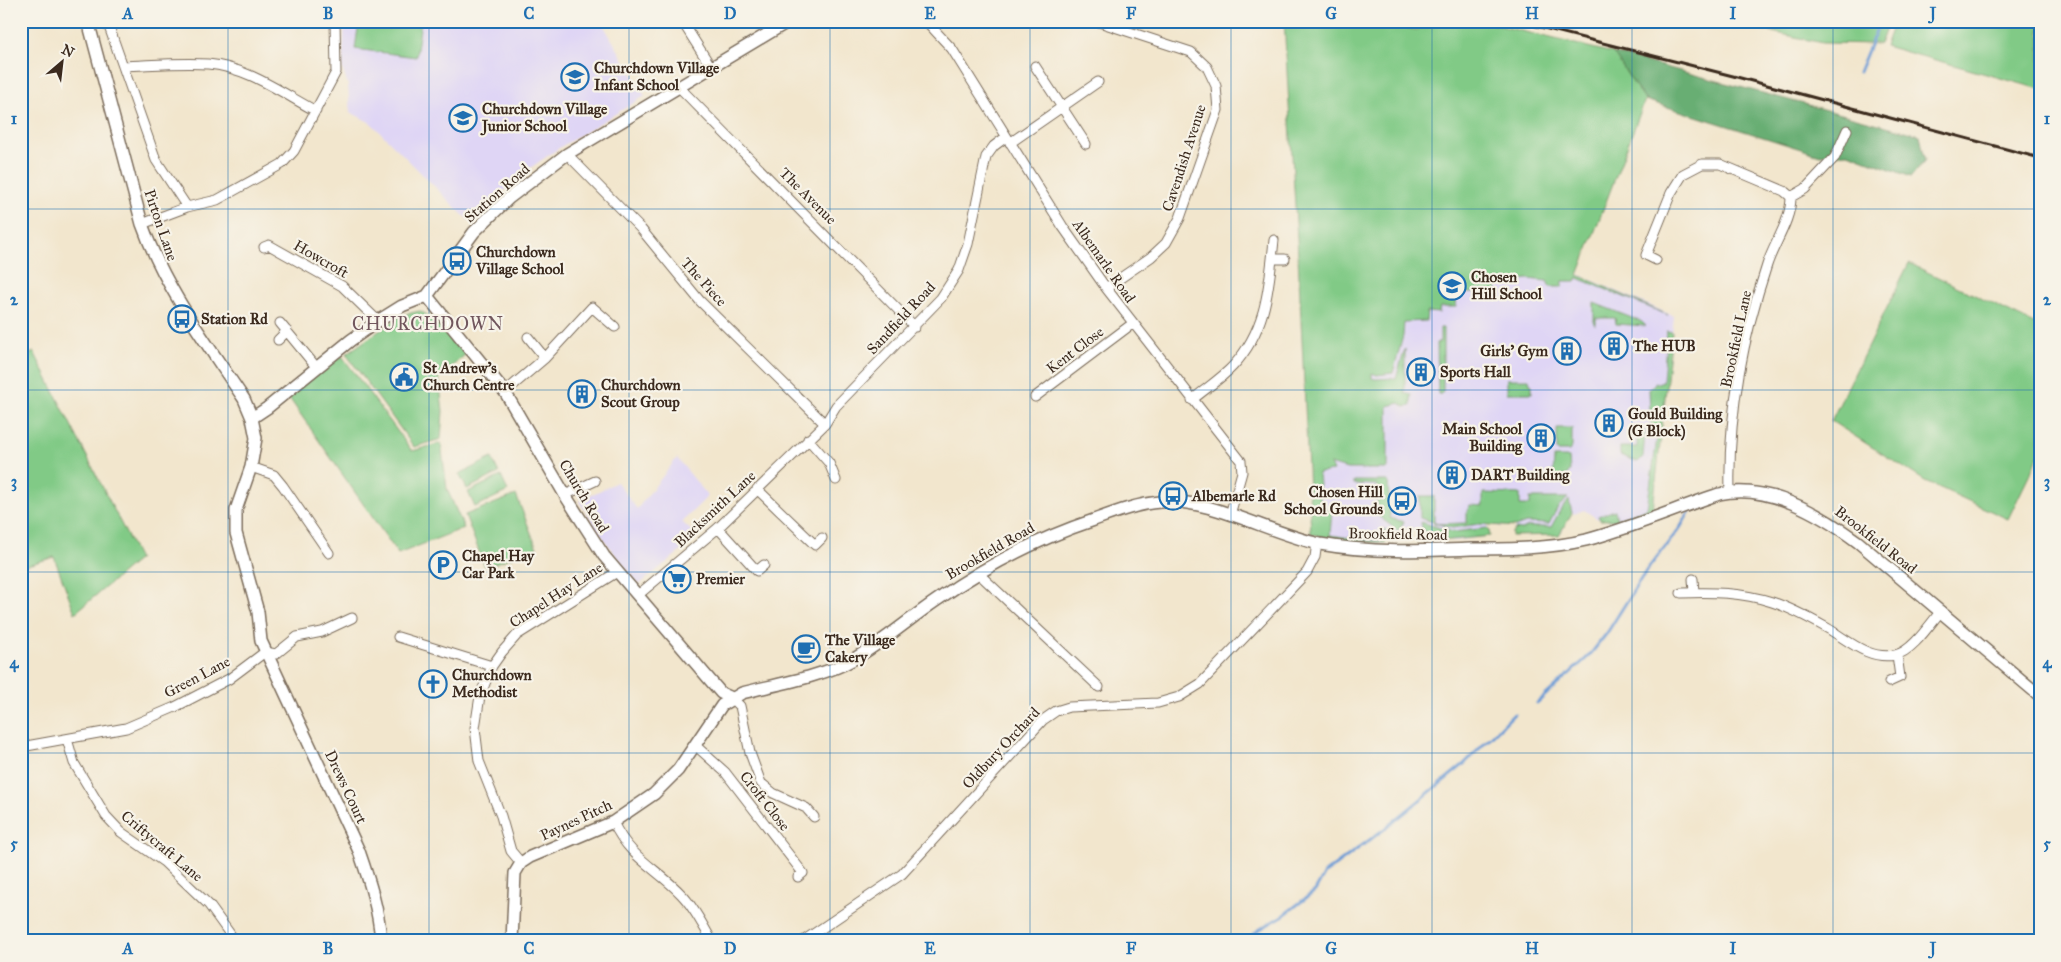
<svg xmlns="http://www.w3.org/2000/svg" width="2061" height="962" font-family="'IM FELL Great Primer',serif">
<rect width="100%" height="100%" fill="#f7f3e8"/>
<filter id="ink" filterUnits="userSpaceOnUse"><feTurbulence type="fractalNoise" baseFrequency=".02" numOctaves="2"/><feDisplacementMap in="SourceGraphic" scale="10" xChannelSelector="R" yChannelSelector="G"/><feConvolveMatrix kernelMatrix="1 2 1 2 8 2 1 2 1" color-interpolation-filters="sRGB"/></filter>
<filter id="wash" filterUnits="userSpaceOnUse"><feTurbulence type="fractalNoise" baseFrequency=".0096" numOctaves="4" result="noise"/><feDisplacementMap in="SourceGraphic" scale="20" xChannelSelector="R" yChannelSelector="G"/><feGaussianBlur stdDeviation="1.12" result="paint"/><feColorMatrix in="noise" values="0 0 0 0 0 0 0 0 0 0 0 0 0 0 0 0 0 1.4 0 .05"/><feComposite in="paint" operator="in"/></filter>
<g filter="url(#wash)">
<rect width="100%" height="100%" fill="#f2e6cd"/>
<!-- built -->
<path fill="#dfd5f5" d="M345,21H601L645,96L562,146L523,173L473,220H468L371,123L350,112L348,85L342,68Z
M1284,21H1372L1645,100L1578,274L1674,316L1653,509L1622,520L1614,521L1598,519L1584,510L1574,514L1572,513L1561,533L1557,535L1512,536L1515,527L1494,526L1487,524L1490,536L1456,541H1441L1435,539L1433,541L1417,529L1407,528L1392,542L1389,540L1383,544L1339,540L1311,534L1298,256Z
M677,458L708,496L682,522L698,537L640,584L636,583L606,542L579,501L617,482L637,509Z"/>
<!-- green -->
<path fill="#81ca86" stroke="#5e7a52" d="M359,21H421L416,57L355,49Z
M1284,21H1372L1417,30L1424,21H1480L1613,53L1645,100L1578,275L1668,315L1578,278L1576,281H1563L1562,287H1550L1547,281L1528,279L1497,283L1496,293H1457L1456,307H1440L1439,313L1427,312L1426,321L1404,322L1403,336L1393,373L1377,375L1372,373V378L1375,379L1396,378L1405,349V394H1411V405L1405,407L1400,403L1388,406V469H1347L1330,464L1333,471L1318,473L1321,510L1331,508L1332,510L1330,535L1363,540L1383,541L1384,529L1393,536L1385,543L1339,540L1311,534L1298,256Z
M1722,21H1889L1880,44L1822,43Z
M1894,21H2040V89L1885,46Z
M1909,263L2040,327V453L2008,519L1925,481L1831,421Z
M1594,303L1642,322L1646,326L1616,324L1615,318H1596V324H1594Z
M420,311L438,321L467,353L439,378L443,411L441,439L414,447L346,354L402,315Z
M1440,328H1443V391L1442,394H1438L1437,342H1440Z
M1667,331L1672,332L1653,509L1622,520H1600L1598,516L1615,510L1617,519L1647,508L1658,431L1654,430L1651,433L1649,389L1654,384L1663,381Z
M34,352L139,559L75,613L54,557L21,567V358Z
M342,356L412,451L441,443L447,489L464,528L398,554L287,395Z
M1507,379H1529L1530,384L1532,385V393H1507Z
M1557,428H1572V447L1569,451H1557Z
M1637,430H1644L1645,433L1643,457L1638,462L1620,455V447H1637Z
M1554,457H1566L1569,458L1570,470L1567,475L1553,478Z
M492,458L499,473L467,489L459,474Z
M501,476L508,491L475,507L468,492Z
M1354,481H1388L1390,518L1404,522L1398,531L1377,515V485L1354,484Z
M1483,493L1520,494V505H1530V498H1568L1558,507L1549,524L1526,523L1515,527L1479,524L1452,528L1420,518V496H1434V524L1467,523V511L1470,505L1483,506Z
M516,495L537,548L485,567L465,515Z
M1569,500L1572,513L1559,535L1512,536V532L1516,529L1522,530L1528,527H1551L1561,509Z
M1421,522L1453,532L1487,528L1489,530L1490,536L1441,541C1432,539 1421,532 1421,522Z"/>
<!-- forest -->
<path fill="#68ae73" stroke="#526c48" d="M1613,53L1920,135L1925,160L1911,177L1848,153L1820,155L1645,100Z"/>
<g fill="none" stroke-linecap="round" stroke-linejoin="round">
<!-- stream -->
<path stroke="#6d9cd5" stroke-width="3" d="M1859,72L1880,21
M1816,168L1829,154
M1537,703L1589,656L1607,633L1646,571L1680,528L1690,511
M1247,941L1257,931L1284,915L1315,891L1325,873L1387,827L1463,765L1514,714"/>
</g>
</g>
<g filter="url(#ink)">
<g fill="none" stroke-linecap="round" stroke-linejoin="round">
<!-- minor casing -->
<g stroke="#7b6c5b" stroke-width="11">
<path id="minor" d="M107,21L156,160L187,207
M682,21L711,67
M926,21L952,49L1063,227L1106,288L1241,461L1242,472L1230,515
M1096,21L1191,52L1207,67L1216,86L1218,110L1180,218L1166,243L1151,257L1106,288
M123,66C151,65 180,62 208,64C247,67 282,93 316,111
M1035,66L1086,144
M679,87L915,327
M1010,143L1098,82
M567,154L641,229L700,301L825,424
M1791,197L1805,189L1835,157L1847,130
M142,224L187,207L217,200L282,164L294,151L336,72L335,21
M264,247L269,245L342,286L378,321
M1272,259H1285
M1656,260L1646,255L1671,193L1683,174L1702,164H1720L1784,191L1791,197C1791,221 1774,243 1767,265C1743,337 1728,416 1730,492
M280,323L317,368
M528,337L545,358
M278,340L287,331
M505,392L545,358L592,307L615,327
M1035,397L1132,324
M1192,400C1205,389 1222,378 1233,366C1267,329 1269,287 1274,240
M808,439L829,463L836,480
M251,467L274,475L283,486L329,553
M757,489L815,545L822,538
M565,495L595,481
M718,528L757,571L764,565
M978,573L1099,687
M1693,579L1694,592
M1681,593C1713,592 1741,592 1772,602C1788,607 1811,619 1827,628C1848,640 1868,660 1895,655C1912,652 1930,624 1941,611
M638,595L718,528L825,424L836,406L941,298L959,270L968,244L986,157L994,146L1006,137
M398,637L492,666
M1889,682L1900,677L1897,655
M732,698L740,706L750,753L761,783L773,793L806,808L814,817
M67,739L74,763L106,816L121,832L164,862L209,905L235,941
M696,746L725,772L803,873L798,877
M21,747L126,728L175,707L229,679L265,652L276,654L297,637L322,632L352,618
M613,822C630,859 657,868 682,895C694,907 703,926 712,941
M521,863L511,851L501,816L479,761L475,728L480,696L492,666L502,652L517,635L617,572
M803,941L902,874L1043,720L1056,711L1069,707L1158,703L1179,697L1200,684L1307,572L1315,557L1317,543"/>
</g>
<!-- tertiary casing -->
<g stroke="#7b6c5b" stroke-width="14">
<path id="tertiary" d="M88,21L142,224C165,289 206,342 244,399L252,418L256,438L251,467L236,510V533L258,612L261,641L359,851C369,880 379,910 381,941
M427,296L505,392L565,495L604,556L721,693L732,698
M252,418L267,408L351,340L378,321L402,306L427,296L474,232L509,198L567,154L789,21
M512,941L515,873L521,863L530,857L613,822L654,794L678,770L722,705L742,693C773,685 825,676 852,660C882,643 909,619 937,600C987,565 1037,539 1094,520C1116,512 1137,504 1160,502C1208,497 1271,534 1320,544C1370,553 1421,551 1471,549C1510,549 1548,549 1586,540C1631,528 1675,509 1719,494C1768,483 1820,514 1858,542L2040,696"/>
</g>
<!-- minor -->
<use href="#minor" stroke="#fff" stroke-width="9"/>
<!-- tertiary -->
<use href="#tertiary" stroke="#fff" stroke-width="11"/>
<!-- rail -->
<path stroke="#3b2a1e" stroke-width="3" d="M1516,21L1733,76L2040,158"/>
</g>
</g>
<!-- grid -->
<path fill="none" stroke="#1f6fb2" stroke-width="1" stroke-opacity="0.55" d="M228,21V941M429,21V941M629,21V941M830,21V941M1030,21V941M1231,21V941M1432,21V941M1632,21V941M1833,21V941M21,209H2040M21,390H2040M21,572H2040M21,753H2040"/>
<!-- icons -->
<defs>
<g id="school-ring" transform="scale(1.4375)"><circle r="9.5" fill="#f7f3e8" stroke="#1f6fb2" stroke-width="1.5"/><path d="M0-5L7-2L0 1L-7-2ZM-4 1L0 2.5L4 1V4Q0 6-4 4Z" fill="#1f6fb2"/></g>
<g id="bus-ring" transform="scale(1.4375)"><circle r="9.5" fill="#f7f3e8" stroke="#1f6fb2" stroke-width="1.5"/><path d="M-5-6H5V4H4V6H2V4H-2V6H-4V4H-5ZM-3.5-4V0h7V-4ZM-3.5 1.2v1.5H-2V1.2ZM2 1.2v1.5H3.5V1.2Z" fill="#1f6fb2"/></g>
<g id="building-ring" transform="scale(1.4375)"><circle r="9.5" fill="#f7f3e8" stroke="#1f6fb2" stroke-width="1.5"/><path d="M-4-6H4V6H1V3H-1V6H-4ZM-2.5-4.3h1.7v1.8h-1.7ZM.8-4.3h1.7v1.8H.8ZM-2.5-1h1.7V.8h-1.7ZM.8-1h1.7V.8H.8Z" fill="#1f6fb2"/></g>
<g id="civic-ring" transform="scale(1.4375)"><circle r="9.5" fill="#f7f3e8" stroke="#1f6fb2" stroke-width="1.5"/><path d="M-.6-6.5H3V-4.5H.6V-3L4-1V1h2V6H-6V1h2V-1L-.6-3ZM-1.2 2.5V6h2.4V2.5Z" fill="#1f6fb2"/></g>
<g id="parking-ring" transform="scale(1.4375)"><circle r="9.5" fill="#f7f3e8" stroke="#1f6fb2" stroke-width="1.5"/><path d="M-3.5-5.5H1a3.5 3.5 0 0 1 0 7H-1V5.5H-3.5ZM-1-3.4V-.6H.8a1.4 1.4 0 0 0 0-2.8Z" fill="#1f6fb2"/></g>
<g id="supermarket-ring" transform="scale(1.4375)"><circle r="9.5" fill="#f7f3e8" stroke="#1f6fb2" stroke-width="1.5"/><path d="M-6-5.5h2.5l.6 2H6L4.5 2H-2.5L-4.4-4H-6ZM-1.5 3.2a1.3 1.3 0 1 0 .1 0ZM3 3.2a1.3 1.3 0 1 0 .1 0Z" fill="#1f6fb2"/></g>
<g id="cafe-ring" transform="scale(1.4375)"><circle r="9.5" fill="#f7f3e8" stroke="#1f6fb2" stroke-width="1.5"/><path d="M-5.5-4.5H6V0H3Q3 3.5 0 3.5H-2.5Q-5.5 3.5-5.5 0ZM3-3.2v2h1.7v-2ZM-6 4.5H4V6H-6Z" fill="#1f6fb2"/></g>
<g id="church-ring" transform="scale(1.4375)"><circle r="9.5" fill="#f7f3e8" stroke="#1f6fb2" stroke-width="1.5"/><path d="M-1.2-6h2.4v3.5h3.3v2.4h-3.3V6h-2.4V-.1h-3.3v-2.4h3.3Z" fill="#1f6fb2"/></g>
</defs>
<g fill-rule="evenodd">
<use href="#school-ring" x="575" y="77"/>
<use href="#school-ring" x="463" y="118"/>
<use href="#bus-ring" x="457" y="261"/>
<use href="#school-ring" x="1452" y="286"/>
<use href="#bus-ring" x="182" y="319"/>
<use href="#building-ring" x="1614" y="346"/>
<use href="#building-ring" x="1567" y="351"/>
<use href="#building-ring" x="1421" y="372"/>
<use href="#civic-ring" x="404" y="377"/>
<use href="#building-ring" x="582" y="394"/>
<use href="#building-ring" x="1609" y="423"/>
<use href="#building-ring" x="1541" y="438"/>
<use href="#building-ring" x="1452" y="475"/>
<use href="#bus-ring" x="1173" y="496"/>
<use href="#bus-ring" x="1402" y="501"/>
<use href="#parking-ring" x="443" y="565"/>
<use href="#supermarket-ring" x="677" y="579"/>
<use href="#cafe-ring" x="806" y="649"/>
<use href="#church-ring" x="433" y="684"/>
</g>
<g text-anchor="middle" stroke-width="4.5" stroke-linejoin="round" paint-order="stroke">
<!-- poi labels -->
<g font-size="15" font-weight="bold" fill="#3b2a1e" stroke="#f7f3e8" text-anchor="start">
<text x="594" y="73">Churchdown Village<tspan x="594" dy="17">Infant School</tspan></text>
<text x="482" y="114">Churchdown Village<tspan x="482" dy="17">Junior School</tspan></text>
<text x="476" y="257">Churchdown<tspan x="476" dy="17">Village School</tspan></text>
<text x="1471" y="282">Chosen<tspan x="1471" dy="17">Hill School</tspan></text>
<text x="201" y="324">Station Rd</text>
<text x="1633" y="351">The HUB</text>
<text x="1548" y="356" text-anchor="end">Girls' Gym</text>
<text x="423" y="373">St Andrew's<tspan x="423" dy="17">Church Centre</tspan></text>
<text x="1440" y="377">Sports Hall</text>
<text x="601" y="390">Churchdown<tspan x="601" dy="17">Scout Group</tspan></text>
<text x="1628" y="419">Gould Building<tspan x="1628" dy="17">(G Block)</tspan></text>
<text x="1522" y="434" text-anchor="end">Main School<tspan x="1522" dy="17">Building</tspan></text>
<text x="1471" y="480">DART Building</text>
<text x="1383" y="497" text-anchor="end">Chosen Hill<tspan x="1383" dy="17">School Grounds</tspan></text>
<text x="1192" y="501">Albemarle Rd</text>
<text x="462" y="561">Chapel Hay<tspan x="462" dy="17">Car Park</tspan></text>
<text x="696" y="584">Premier</text>
<text x="825" y="645">The Village<tspan x="825" dy="17">Cakery</tspan></text>
<text x="452" y="680">Churchdown<tspan x="452" dy="17">Methodist</tspan></text>
</g>
<!-- street labels -->
<g font-size="15" fill="#3b2a1e" stroke="#f7f3e8">
<text transform="translate(1184 158) rotate(-72)" y="5">Cavendish Avenue</text>
<text transform="translate(497 193) rotate(-41)" y="5">Station Road</text>
<text transform="translate(808 196) rotate(45)" y="5">The Avenue</text>
<text transform="translate(161 225) rotate(71)" y="5">Pirton Lane</text>
<text transform="translate(321 259) rotate(30)" y="5">Howcroft</text>
<text transform="translate(1104 261) rotate(55)" y="5">Albemarle Road</text>
<text transform="translate(704 282) rotate(48)" y="5">The Piece</text>
<text transform="translate(901 318) rotate(-47)" y="5">Sandfield Road</text>
<text transform="translate(1736 339) rotate(-78)" y="5">Brookfield Lane</text>
<text transform="translate(1075 350) rotate(-37)" y="5">Kent Close</text>
<text transform="translate(584 496) rotate(59)" y="5">Church Road</text>
<text transform="translate(715 509) rotate(-43)" y="5">Blacksmith Lane</text>
<text transform="translate(1398 534) rotate(1)" y="5">Brookfield Road</text>
<text transform="translate(1876 540) rotate(38)" y="5">Brookfield Road</text>
<text transform="translate(990 551) rotate(-30)" y="5">Brookfield Road</text>
<text transform="translate(556 595) rotate(-33)" y="5">Chapel Hay Lane</text>
<text transform="translate(197 677) rotate(-28)" y="5">Green Lane</text>
<text transform="translate(1001 748) rotate(-47)" y="5">Oldbury Orchard</text>
<text transform="translate(346 787) rotate(65)" y="5">Drews Court</text>
<text transform="translate(765 801) rotate(52)" y="5">Croft Close</text>
<text transform="translate(576 820) rotate(-25)" y="5">Paynes Pitch</text>
<text transform="translate(162 846) rotate(40)" y="5">Criftycraft Lane</text>
</g>
<!-- quarter labels -->
<g font-size="18" letter-spacing="1" fill="#71565d" stroke="#f7f3e8">
<text x="428" y="330">CHURCHDOWN</text>
</g>
</g>
<!-- margin -->
<rect width="2061" height="962" fill="none" stroke="#f7f3e8" stroke-width="55"/>
<!-- north arrow -->
<g transform="translate(62 62) rotate(28)" stroke="#f7f3e8" stroke-width="4" paint-order="stroke">
<path d="M0-4L9 19L0 12L-9 19Z" fill="#3b2a1e"/>
<text y="-8" font-size="14" font-weight="bold" text-anchor="middle" fill="#3b2a1e">N</text>
</g>
<rect x="28" y="28" width="2006" height="906" fill="none" stroke="#1f6fb2" stroke-width="2"/>
<g font-size="16" text-anchor="middle" font-weight="bold" fill="#1f6fb2">
<text x="128" y="19">A</text>
<text x="328" y="19">B</text>
<text x="529" y="19">C</text>
<text x="730" y="19">D</text>
<text x="930" y="19">E</text>
<text x="1131" y="19">F</text>
<text x="1331" y="19">G</text>
<text x="1532" y="19">H</text>
<text x="1733" y="19">I</text>
<text x="1933" y="19">J</text>
<text x="14" y="124">1</text>
<text x="2047" y="124">1</text>
<text x="14" y="305">2</text>
<text x="2047" y="305">2</text>
<text x="14" y="487">3</text>
<text x="2047" y="487">3</text>
<text x="14" y="668">4</text>
<text x="2047" y="668">4</text>
<text x="14" y="849">5</text>
<text x="2047" y="849">5</text>
<text x="128" y="954">A</text>
<text x="328" y="954">B</text>
<text x="529" y="954">C</text>
<text x="730" y="954">D</text>
<text x="930" y="954">E</text>
<text x="1131" y="954">F</text>
<text x="1331" y="954">G</text>
<text x="1532" y="954">H</text>
<text x="1733" y="954">I</text>
<text x="1933" y="954">J</text>
</g>
</svg>
